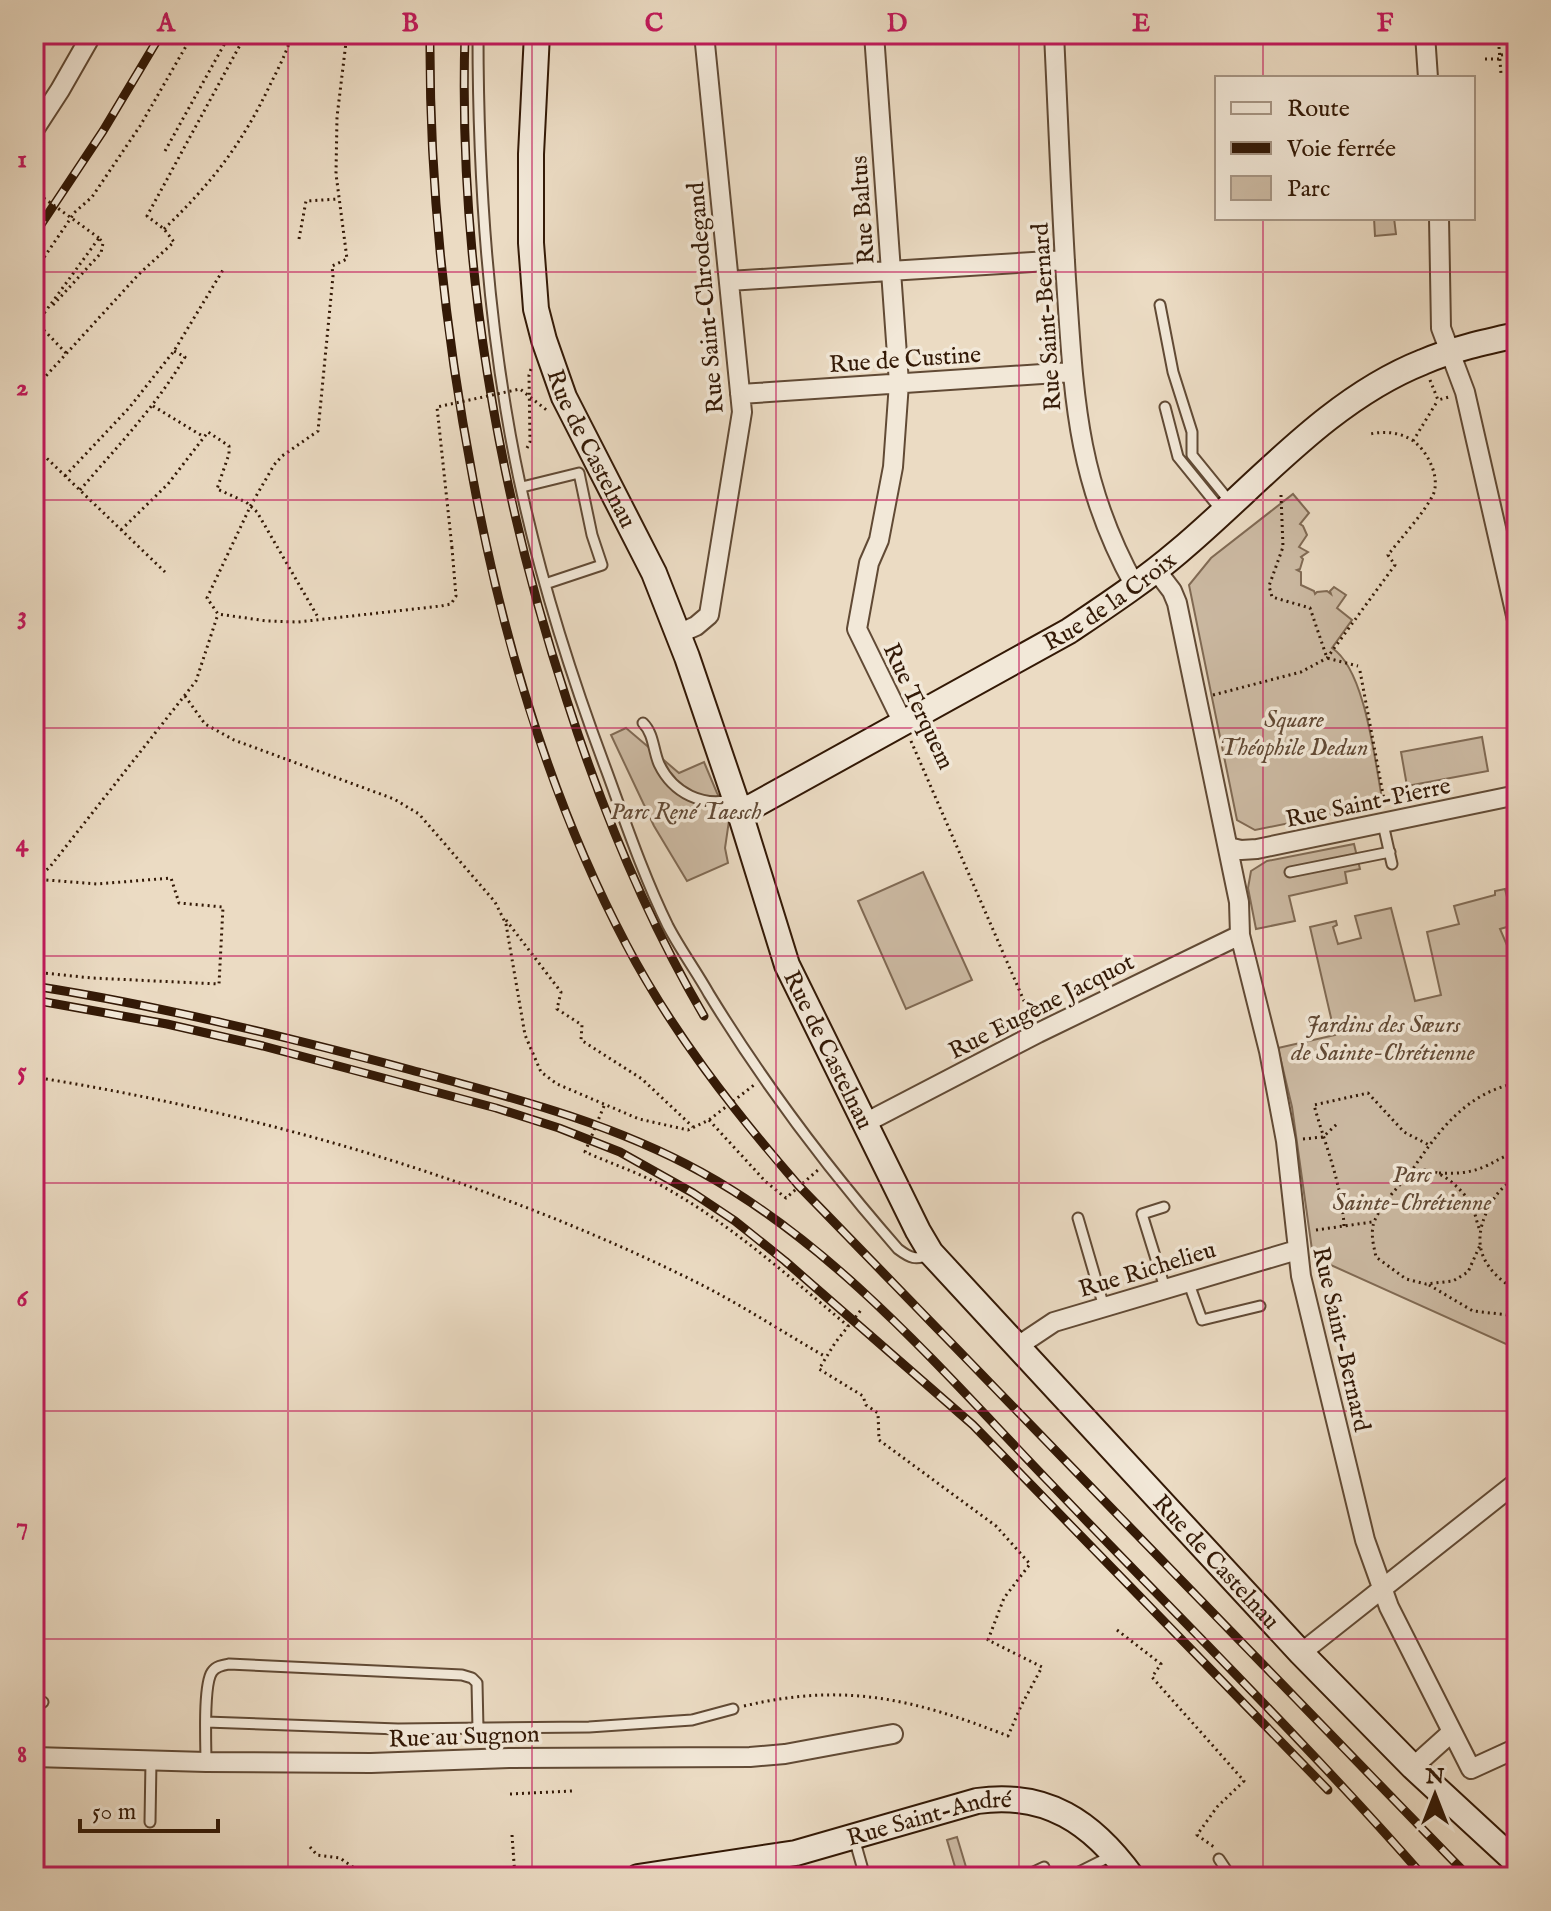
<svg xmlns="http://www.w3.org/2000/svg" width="1551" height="1911" font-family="'IM FELL English',serif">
<rect width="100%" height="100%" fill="#ebdbc3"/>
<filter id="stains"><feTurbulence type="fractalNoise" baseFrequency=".0025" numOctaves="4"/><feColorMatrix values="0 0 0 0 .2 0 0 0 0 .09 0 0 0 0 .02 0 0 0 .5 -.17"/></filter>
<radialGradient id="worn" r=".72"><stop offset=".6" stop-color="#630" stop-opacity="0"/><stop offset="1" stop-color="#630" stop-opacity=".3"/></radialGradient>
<!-- green -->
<path fill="#ccbaa3" stroke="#806a54" stroke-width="2" d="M1374,218H1394L1396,234L1375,236Z
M1293,494L1309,513L1300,524L1303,526L1307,535L1299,547L1308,552L1301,557L1303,559L1300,569L1297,570L1301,572V585L1314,591L1315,594L1317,592L1327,591L1331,594L1330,591L1334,587L1346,595L1337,608L1352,620L1332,648C1366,670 1375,764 1383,804L1255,830L1237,820L1189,585L1211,558Z
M626,728L679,773L704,762L717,793L730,814L725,848L728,863L687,881L654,826L611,735Z
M1482,737L1488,771L1407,786L1401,752Z
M1354,844L1360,869L1345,872L1347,883L1289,896L1295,921L1256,929L1248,888L1251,871L1267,861Z
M923,872L972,980L906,1009L858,901Z
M1505,889L1514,925L1500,929L1509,950L1517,948V1349L1313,1257L1292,1107L1278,1048L1335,1035L1310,927L1336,921L1337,925L1333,927L1338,944L1361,938L1355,916L1391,908L1415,1001L1441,995L1427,932L1459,924L1454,906L1495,895V891Z
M957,1837L969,1877H958L947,1840Z"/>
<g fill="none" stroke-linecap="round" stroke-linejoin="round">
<!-- lane casing -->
<g stroke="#614a35" stroke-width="13">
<path id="lane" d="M478,34C478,160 485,285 506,410C526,533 563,655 607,772C626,824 644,877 668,926C680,949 696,971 709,994C764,1084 828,1169 898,1249C910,1258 916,1261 930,1254
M1160,305L1173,372L1192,432V455L1231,503
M1165,407L1178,457L1221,510
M522,487L579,473L592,535L602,565L545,584
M643,723C654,734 653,750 659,764C673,793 703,808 734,799
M1383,824L1392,864
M1290,872L1390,852
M1164,1207L1142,1214L1165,1288
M1078,1218L1104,1307
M1188,1281L1202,1320L1260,1306
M34,1708L43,1702
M206,1722L398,1729L589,1727L692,1720L733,1709
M206,1762C206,1745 203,1685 212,1672C216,1666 223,1665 229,1664L462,1675L472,1678L477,1683L478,1729
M150,1822L151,1761
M854,1838L865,1877
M1219,1859L1231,1877
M1023,1877L1044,1867
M1069,1877L1111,1856"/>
</g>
<!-- street casing -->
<g stroke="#614a35" stroke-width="22">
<path id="street" d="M874,34L899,383L893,467L879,540L869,563L857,629L903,723
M1054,34C1058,116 1061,197 1066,279C1074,396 1076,480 1135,586
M1425,34L1428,78
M34,130L60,90L92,34
M1439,218L1441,328L1465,392L1517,620
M729,281L1065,260
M740,394L1072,372
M1156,570L1172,591L1177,603L1239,902L1240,935L1269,1051L1286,1141L1301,1276L1365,1540L1389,1607L1471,1769L1517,1748
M678,634L696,626L709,615L742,412L704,34
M1228,847L1241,850L1257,849L1517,795
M865,1123L1038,1033L1240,935
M1018,1346L1054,1322L1297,1250
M1301,1653L1517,1482
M34,1757L206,1762L371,1763L509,1758L750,1757L785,1754L893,1734
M1413,1767L1452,1732
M776,1857L777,1877"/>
</g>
<!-- secondary casing -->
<g stroke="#331906" stroke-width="28">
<g id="secondary">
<path id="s1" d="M537,34L531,154V243L536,309L544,340L564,397L654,573L687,657L739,810L787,965L918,1231L931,1253L1301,1653L1413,1767L1517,1863"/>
<path id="s2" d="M739,810L753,806L1069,631C1106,606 1144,581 1178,552C1256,487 1327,400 1423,362C1453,349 1485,342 1517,335"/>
<path id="s3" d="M638,1877L796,1853L977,1801C1046,1791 1092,1822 1132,1877"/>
</g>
</g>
<!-- path -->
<path stroke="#331906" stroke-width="3" stroke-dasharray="2 4" stroke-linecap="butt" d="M347,34L337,117L336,174L347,259L332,266L333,276L318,431L282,456L274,465L251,505L207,598L218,614L267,621L298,622L441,606L451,604L456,596L452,548
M1499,47L1501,74
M1501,55L1517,53
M1485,59H1500
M165,151L230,34
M34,204L40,195
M164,229C211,184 242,144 270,85C278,69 287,52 292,34
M299,239L306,201L338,199
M34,272L75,212L92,197L140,126L193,34
M53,305L101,253L103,243L99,238
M66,353L37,323L99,238
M1430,380L1438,400L1449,397
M34,389L139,274L174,242L164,229L147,216L246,34
M153,406L204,437
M1413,441L1438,400
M34,446L165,572
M527,448L530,442L529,375L532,366
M65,476L129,408L174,351L223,270
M80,490C117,447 156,406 185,357L174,351
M1281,495L1283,547L1269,586L1272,597L1310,608L1327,658L1358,666
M121,530L168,484L208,432L229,446V454L217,489L246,502L257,512L319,619
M1360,671L1385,805
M1213,695L1301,672L1327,658L1395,565L1388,555C1401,538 1424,513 1433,495C1441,477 1427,450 1412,440C1399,432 1384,431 1370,434
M185,696L205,724L234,740L394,799L419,814L495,902L506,924L525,1035L541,1072L557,1084L639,1119L688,1130L709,1120L754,1085
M911,741L1031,1017
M37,877L49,868L196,681L218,614
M506,920L561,992L557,1009L582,1025L581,1040L642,1079L693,1127
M34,972L92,978L219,984L223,907L179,903L171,878L97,884L34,879
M34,1077C260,1113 484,1178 690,1279C737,1302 781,1331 826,1357
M604,1106L585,1152C608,1162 631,1170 653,1181C725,1219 786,1274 848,1326
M709,1120L766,1182L786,1198L818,1170
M1303,1139L1323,1137L1338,1123
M1410,1173C1438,1132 1465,1093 1517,1083
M1439,1173C1455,1174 1471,1173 1486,1166C1497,1161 1504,1155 1517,1153
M1517,1178C1503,1185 1494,1196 1487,1211C1470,1248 1485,1271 1517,1291
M1344,1226C1342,1184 1325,1145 1314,1105L1368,1093L1404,1132L1429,1145
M1479,1228C1476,1220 1475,1211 1471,1204C1463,1190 1439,1167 1421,1170C1406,1172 1375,1212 1373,1226C1371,1237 1374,1247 1376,1257L1406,1279L1426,1284L1453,1281L1468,1272L1481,1243
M1316,1230L1372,1222
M1429,1285L1473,1311L1517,1316
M1117,1630L1161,1664L1152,1677L1244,1781L1217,1807L1197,1835L1214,1847
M744,1706C845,1682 914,1699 1008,1736L1021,1706L1042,1667L988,1640L1004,1598L1030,1564L996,1526L879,1440L878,1413L866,1405L863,1396L819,1369L835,1343L861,1310
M510,1794L572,1791
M512,1835L515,1877
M310,1847L317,1855L340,1858L367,1877
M1243,1868L1256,1877"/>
<!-- lane -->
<use href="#lane" stroke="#f2e8d8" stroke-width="9"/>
<!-- street -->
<use href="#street" stroke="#f2e8d8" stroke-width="18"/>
<!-- secondary -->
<use href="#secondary" stroke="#f2e8d8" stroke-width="24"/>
<!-- rail casing -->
<g stroke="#331906" stroke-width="9">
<path id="rail" d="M430,34C429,184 445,332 473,479C503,640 549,798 626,944C672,1032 734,1111 799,1186L1469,1877
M465,34C458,259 497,487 567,701C602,810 646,917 704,1016
M34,235L103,131L161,34
M34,986C162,1006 286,1037 411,1070C510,1097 610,1122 701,1172C838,1247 944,1373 1052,1485C1176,1615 1305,1741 1424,1877
M34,1000L167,1024L263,1046L496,1108L559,1128L620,1152L693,1193L735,1221L785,1261L973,1425L1328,1790"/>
</g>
<!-- rail -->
<use href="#rail" stroke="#f2e8d8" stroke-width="6" stroke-dasharray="18" stroke-linecap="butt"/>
<!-- path-bridge -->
<path stroke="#331906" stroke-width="3" stroke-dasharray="2 4" stroke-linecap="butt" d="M34,191L99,238
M452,548L437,407L520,389L549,412"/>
</g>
<!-- grid -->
<path fill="none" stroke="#c2185b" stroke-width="2" stroke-opacity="0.55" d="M288,34V1877M532,34V1877M776,34V1877M1019,34V1877M1263,34V78M1263,218V1877M34,272H1517M34,500H1517M34,728H1517M34,956H1517M34,1183H1517M34,1411H1517M34,1639H1517"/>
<g text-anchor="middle" stroke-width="7" stroke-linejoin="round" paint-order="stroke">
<!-- street labels -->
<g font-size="24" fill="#331906" stroke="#f2e8d8">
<text transform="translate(862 210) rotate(-94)" y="8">Rue Baltus</text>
<text transform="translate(705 298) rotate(-95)" y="8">Rue Saint-Chrodegand</text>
<text transform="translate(1046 317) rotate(-94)" y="8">Rue Saint-Bernard</text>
<text transform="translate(905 359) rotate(-4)" y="8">Rue de Custine</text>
<text dy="8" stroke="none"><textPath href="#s1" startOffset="426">Rue de Castelnau</textPath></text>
<text dy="8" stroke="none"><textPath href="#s2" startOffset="426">Rue de la Croix</textPath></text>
<text transform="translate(919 706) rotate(65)" y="8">Rue Terquem</text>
<text transform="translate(1368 802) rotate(-12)" y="8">Rue Saint-Pierre</text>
<text transform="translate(1041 1006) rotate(-27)" y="8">Rue Eugène Jacquot</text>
<text dy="8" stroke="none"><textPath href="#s1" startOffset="1074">Rue de Castelnau</textPath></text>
<text transform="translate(1147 1269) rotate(-17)" y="8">Rue Richelieu</text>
<text transform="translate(1342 1339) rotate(77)" y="8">Rue Saint-Bernard</text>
<text dy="8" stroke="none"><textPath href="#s1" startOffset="1722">Rue de Castelnau</textPath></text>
<text transform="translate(464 1736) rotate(-2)" y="8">Rue au Sugnon</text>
<text dy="8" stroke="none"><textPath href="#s3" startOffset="298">Rue Saint-André</textPath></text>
</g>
<!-- park labels -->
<g font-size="24" font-style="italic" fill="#614935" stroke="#f2e8d8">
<text x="1294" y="727">Square<tspan x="1294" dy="28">Théophile Dedun</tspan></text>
<text x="686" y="819">Parc René Taesch</text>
<text x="1383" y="1032">Jardins des Sœurs<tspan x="1383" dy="28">de Sainte-Chrétienne</tspan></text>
<text x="1412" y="1182">Parc<tspan x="1412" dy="28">Sainte-Chrétienne</tspan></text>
</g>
</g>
<!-- margin -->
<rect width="1551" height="1911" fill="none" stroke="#ebdbc3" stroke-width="88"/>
<!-- legend -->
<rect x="1215" y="76" width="260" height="144" fill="#f2e8d8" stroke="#a69584" stroke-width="2"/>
<rect x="1231" y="102" width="40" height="12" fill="#f2e8d8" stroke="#a69584" stroke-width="2"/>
<text x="1287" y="116" font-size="24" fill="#331906">Route</text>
<rect x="1231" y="142" width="40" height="12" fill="#331906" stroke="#a69584" stroke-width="2"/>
<text x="1287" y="156" font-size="24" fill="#331906">Voie ferrée</text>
<rect x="1231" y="176" width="40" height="24" fill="#ccbaa3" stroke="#a69584" stroke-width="2"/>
<text x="1287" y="196" font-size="24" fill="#331906">Parc</text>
<!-- north arrow -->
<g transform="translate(1435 1795)" stroke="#f2e8d8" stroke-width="6" paint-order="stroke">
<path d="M0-6L14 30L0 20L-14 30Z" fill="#331906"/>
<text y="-12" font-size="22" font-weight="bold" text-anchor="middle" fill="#331906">N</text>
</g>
<!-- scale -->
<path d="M80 1819v12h138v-12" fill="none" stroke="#331906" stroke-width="4"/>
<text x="92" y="1819" font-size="24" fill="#331906" stroke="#f2e8d8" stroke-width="6" paint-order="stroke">50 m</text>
<rect x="44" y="44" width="1463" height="1823" fill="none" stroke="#c2185b" stroke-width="3"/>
<g font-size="26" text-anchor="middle" font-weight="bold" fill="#c2185b">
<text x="166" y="31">A</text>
<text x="410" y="31">B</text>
<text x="654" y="31">C</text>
<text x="897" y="31">D</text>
<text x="1141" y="31">E</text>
<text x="1385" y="31">F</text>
<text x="22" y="167">1</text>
<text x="22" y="395">2</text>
<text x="22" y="623">3</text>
<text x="22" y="851">4</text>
<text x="22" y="1079">5</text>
<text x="22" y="1306">6</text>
<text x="22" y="1534">7</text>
<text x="22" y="1762">8</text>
</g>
<rect width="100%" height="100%" filter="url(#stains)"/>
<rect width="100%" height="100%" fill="url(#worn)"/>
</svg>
